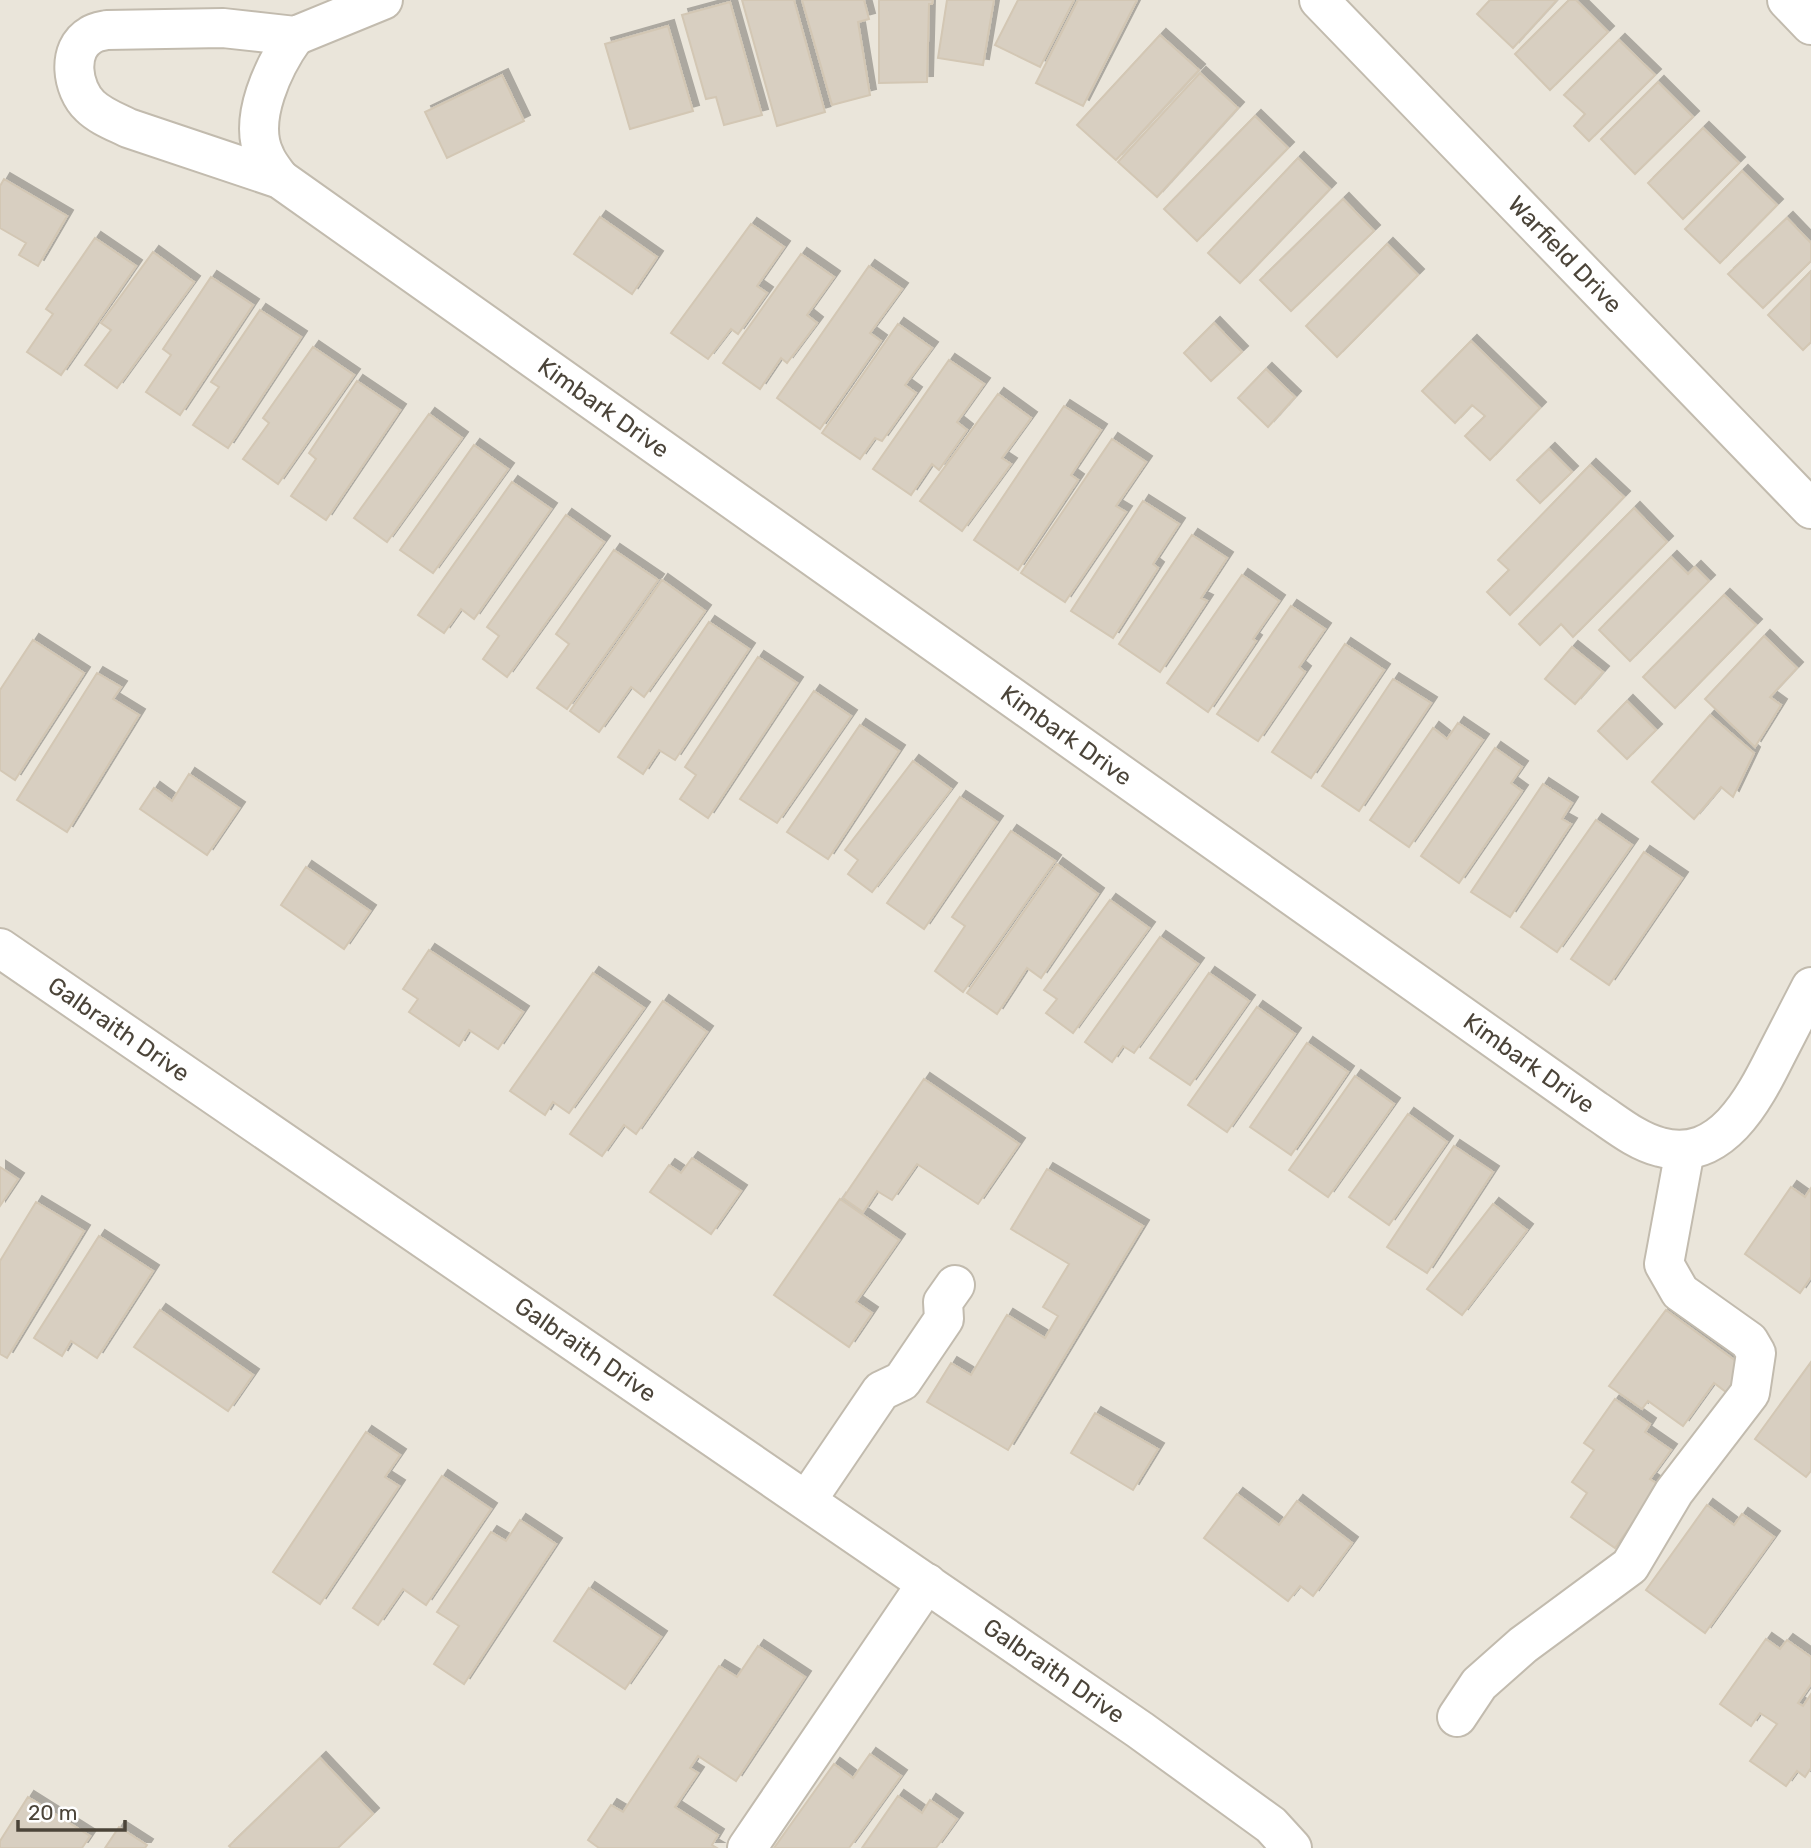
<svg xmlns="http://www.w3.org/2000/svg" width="1811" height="1848" font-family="Rubik,sans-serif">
<defs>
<filter id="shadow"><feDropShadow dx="6" dy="-6" stdDeviation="0" flood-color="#0004"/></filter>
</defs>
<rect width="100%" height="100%" fill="#f6f3ec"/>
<!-- residential -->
<path fill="#eae5da" d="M0,0H1811V1848H0Z"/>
<!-- building -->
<path fill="#d8cfc1" stroke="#d3c7b4" stroke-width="2" filter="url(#shadow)" d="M742,0H794L825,112L777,126Z
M802,0H864L869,19L858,22L870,95L832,105Z
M879,0H933L932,4H929L927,82L879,83Z
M947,0H994L983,65L938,58Z
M1018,0H1074L1040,67L995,45Z
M1078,0H1137L1083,106L1036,83Z
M1490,0H1557L1513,48L1477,14Z
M1569,0H1576L1608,32L1550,90L1515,54Z
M730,2L762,115L724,125L716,97L706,99L682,15Z
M668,26L693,111L630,129L605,44Z
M1160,35L1199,70L1116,160L1077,125Z
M1619,40L1655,75L1589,141L1574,126L1585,114L1564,95Z
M1200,73L1238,108L1157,197L1118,162Z
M502,75L524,121L447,158L425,112Z
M1658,82L1693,117L1635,174L1601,139Z
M1255,116L1288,148L1197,241L1164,209Z
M1703,128L1739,163L1683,219L1648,183Z
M1298,158L1330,189L1240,283L1208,253Z
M1742,171L1777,205L1720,263L1685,229Z
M4,179L67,216L38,266L19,255L26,243L0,228V186Z
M1343,199L1374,231L1291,311L1260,280Z
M600,217L657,257L632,294L574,254Z
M1787,218L1811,243V261L1763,308L1728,274Z
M751,224L784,247L757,286L767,293L738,334L731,329L708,359L671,333Z
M95,238L136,266L61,375L27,352L53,314L46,309Z
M1387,244L1418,275L1337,357L1306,326Z
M153,252L194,282L117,388L85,365L111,330L101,323Z
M801,254L834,277L807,315L817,323L787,363L781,358L760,389L723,363Z
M869,266L902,289L870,333L881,341L820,429L777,398Z
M1811,271V342L1803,350L1768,315Z
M211,277L253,305L180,415L146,392L171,355L163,349Z
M260,310L301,337L228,448L193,425L219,387L211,382Z
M1214,323L1242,352L1211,381L1184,353Z
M898,324L932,348L905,385L916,393L882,441L875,438L860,459L822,433Z
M1471,341L1540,408L1490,460L1465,436L1485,416L1472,405L1455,423L1422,391Z
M313,347L354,375L278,484L243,459L269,423L263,418Z
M949,360L984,384L957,422L967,430L939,470L932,464L911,495L873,469Z
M1266,369L1295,397L1268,427L1238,398Z
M357,381L400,410L326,520L291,496L316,459L309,453Z
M998,394L1031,418L1002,458L1011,464L962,531L920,501Z
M1064,406L1101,430L1071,475L1078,480L1018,570L974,540Z
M429,414L462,438L387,542L354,518Z
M1112,439L1146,462L1116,506L1126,512L1065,602L1021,573Z
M474,445L508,469L433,573L400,550Z
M1549,449L1572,472L1540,503L1517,480Z
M1590,465L1624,497L1510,615L1487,592L1509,570L1498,560Z
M512,482L551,509L474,619L461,609L444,633L418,615Z
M1143,501L1179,524L1153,564L1158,568L1113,638L1071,611Z
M1634,508L1667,542L1573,637L1561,624L1540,645L1519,624Z
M566,515L604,542L507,677L483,659L499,636L487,627Z
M1192,535L1227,558L1201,598L1207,601L1160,672L1119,644Z
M614,550L658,580L567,709L537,688L569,644L556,634Z
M1671,557L1688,574L1695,567L1709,581L1630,661L1599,630Z
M1242,575L1279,601L1253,639L1256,641L1208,712L1167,683Z
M662,580L705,611L644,697L631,687L599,732L570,711Z
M1724,595L1756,625L1675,708L1643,677Z
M1291,606L1325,629L1299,667L1305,672L1258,741L1217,714Z
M709,622L749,649L675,760L659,750L643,774L618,757Z
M1764,636L1797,668L1770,697L1781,705L1755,747L1705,699Z
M33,640L84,673L15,780L0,770V690Z
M1345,644L1384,670L1311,778L1272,752Z
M1572,647L1603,672L1575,704L1545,679Z
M758,657L797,683L708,818L680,799L696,775L685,767Z
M97,673L121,687L113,699L139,715L67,832L17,800Z
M1393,679L1431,703L1359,811L1322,786Z
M814,691L851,716L777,823L740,799Z
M1627,701L1656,730L1627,759L1598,731Z
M1710,715L1754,753L1733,797L1721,787L1694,819L1652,782Z
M1458,723L1483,740L1409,847L1370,820L1433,728L1447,739Z
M860,725L899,751L828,859L787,832Z
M1495,748L1522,767L1511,783L1522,791L1459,883L1421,856Z
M913,761L951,789L872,892L848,874L858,860L845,850Z
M189,774L239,808L207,855L140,809L154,788L172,801Z
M1543,784L1572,803L1562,819L1571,824L1510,917L1471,892Z
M960,797L997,822L924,929L887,903Z
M1596,820L1632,845L1557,952L1521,927Z
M1011,831L1055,861L963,992L935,971L965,926L952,917Z
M1644,852L1682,878L1609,985L1571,959Z
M1057,864L1098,894L1041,978L1027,968L997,1014L967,993Z
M306,867L370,911L344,949L281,905Z
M1110,900L1149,928L1073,1033L1046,1013L1057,999L1044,990Z
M1160,937L1198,964L1134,1053L1123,1046L1112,1062L1085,1042Z
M429,950L523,1012L498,1049L469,1030L459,1046L409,1012L418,999L403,989Z
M593,973L644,1008L569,1113L553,1102L545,1115L510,1091Z
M1209,973L1249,1001L1190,1085L1150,1058Z
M663,1001L707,1032L636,1134L624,1125L602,1156L570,1134Z
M1257,1007L1295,1034L1227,1132L1188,1105Z
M1307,1043L1348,1072L1291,1155L1250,1127Z
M1355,1076L1394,1104L1328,1197L1289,1170Z
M924,1079L1019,1144L978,1204L917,1164L892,1200L877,1191L863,1212L843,1198Z
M1408,1114L1447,1142L1389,1225L1349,1197Z
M1454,1146L1493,1172L1427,1273L1387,1247Z
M692,1158L741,1191L711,1234L650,1192L669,1165L681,1173Z
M0,1167L18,1179L0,1206Z
M1047,1169L1143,1226L1008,1450L927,1402L951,1363L971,1375L1007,1315L1045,1338L1058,1316L1043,1307L1069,1264L1011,1229Z
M1791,1187L1805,1197L1811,1188V1277L1800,1293L1745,1254Z
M840,1199L899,1240L856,1302L872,1313L849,1347L774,1295Z
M36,1202L84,1231L7,1358L0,1354V1261Z
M1493,1204L1527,1230L1462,1315L1427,1289Z
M99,1236L153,1271L97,1358L71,1341L62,1356L34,1338Z
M160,1310L253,1375L228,1411L134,1347Z
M1666,1310L1744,1367L1726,1392L1714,1383L1683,1426L1648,1401L1642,1409L1609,1386Z
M1811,1362V1471L1806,1477L1755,1439Z
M1615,1399L1650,1424L1645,1432L1671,1450L1650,1479L1659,1485L1615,1548L1571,1517L1587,1493L1572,1482L1594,1450L1584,1443Z
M1095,1413L1158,1449L1133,1490L1071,1453Z
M366,1432L400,1455L385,1477L399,1486L320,1604L273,1572Z
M442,1476L491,1509L426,1605L403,1589L378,1625L353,1608Z
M1237,1494L1279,1525L1297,1501L1352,1543L1313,1596L1300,1586L1288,1601L1204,1538Z
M1707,1505L1734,1525L1742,1514L1774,1537L1705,1633L1646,1590Z
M520,1520L556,1544L464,1684L434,1664L459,1626L437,1612L491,1532L506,1541Z
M589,1588L661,1637L625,1689L554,1641Z
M1766,1639L1780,1649L1787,1640L1811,1657V1684L1798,1703L1803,1706L1811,1694V1768L1805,1777L1797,1771L1786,1786L1750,1761L1777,1724L1760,1713L1751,1726L1720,1704Z
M758,1646L805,1677L736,1781L698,1756L690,1768L698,1773L675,1807L718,1835L712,1845L717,1848H599L588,1840L611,1805L623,1812L719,1666L737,1677Z
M870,1754L901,1776L849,1848H774L834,1764L853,1778Z
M320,1758L373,1814L338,1848H231L229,1846Z
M898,1796L922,1813L930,1800L957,1819L936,1848H862Z
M28,1797L90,1836L82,1848H0V1841Z
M119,1827L147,1845L145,1848H105Z"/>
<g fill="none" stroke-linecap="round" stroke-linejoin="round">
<!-- minor casing -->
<g stroke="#c2bbae" stroke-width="42">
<g id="minor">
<path id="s1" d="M383,0L295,36L223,28L107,30C102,31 95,32 91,35C66,49 72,89 90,106C100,116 116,122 128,128L280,179L1595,1110C1615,1123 1636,1141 1660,1147C1721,1164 1754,1099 1776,1055C1788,1032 1799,1010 1811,987"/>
<path id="s2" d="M1319,0L1811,509"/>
<path d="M1787,0L1811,25"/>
<path d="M280,179C275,172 268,164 265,156C247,120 274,65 295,36"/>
<path id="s3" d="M0,948L1140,1730L1271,1825L1292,1848"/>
<path d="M807,1500L881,1391L902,1381L944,1319L943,1302L955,1285"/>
<path d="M1457,1717L1479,1684L1523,1645L1630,1566L1674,1492L1750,1393L1756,1353L1749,1341L1680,1292L1664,1264L1685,1150"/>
<path d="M747,1848L927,1583"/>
</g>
</g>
<!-- minor -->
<use href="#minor" stroke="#fff" stroke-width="38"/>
</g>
<g text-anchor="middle" stroke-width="5" stroke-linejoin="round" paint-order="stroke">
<!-- street labels -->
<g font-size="24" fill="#4b4439" stroke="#fff">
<text dy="8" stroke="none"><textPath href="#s2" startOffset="354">Warfield Drive</textPath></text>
<text dy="8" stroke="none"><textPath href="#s1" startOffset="982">Kimbark Drive</textPath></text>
<text dy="8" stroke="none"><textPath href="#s1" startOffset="1549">Kimbark Drive</textPath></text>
<text dy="8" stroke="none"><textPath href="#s3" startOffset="144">Galbraith Drive</textPath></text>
<text dy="8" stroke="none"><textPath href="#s1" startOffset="2116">Kimbark Drive</textPath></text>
<text dy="8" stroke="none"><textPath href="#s3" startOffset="710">Galbraith Drive</textPath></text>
<text dy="8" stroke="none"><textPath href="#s3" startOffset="1278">Galbraith Drive</textPath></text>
</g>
</g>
<!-- scale -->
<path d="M18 1820v10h107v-10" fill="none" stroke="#4b4439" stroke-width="3.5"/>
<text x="28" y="1820" font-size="21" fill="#4b4439" stroke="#ffffff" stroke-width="5" paint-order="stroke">20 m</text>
</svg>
